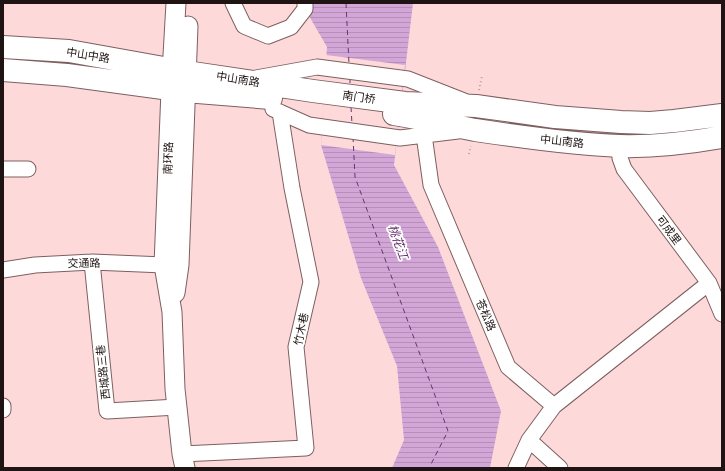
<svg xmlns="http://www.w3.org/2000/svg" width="725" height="471" font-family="Arial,'Noto Sans SC',sans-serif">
<defs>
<pattern id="water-rules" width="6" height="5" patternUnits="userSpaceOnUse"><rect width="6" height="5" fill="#d2a7d8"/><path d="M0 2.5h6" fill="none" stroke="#b48fb8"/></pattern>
</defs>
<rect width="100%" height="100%" fill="#fed9da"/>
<!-- water -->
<path fill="url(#water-rules)" d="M305,3H413L394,165L438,247L501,411L490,468H392L404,440L397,366L361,278L321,145L327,47L305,9Z"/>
<!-- pier -->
<path fill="#fed9da" d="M326,55L405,65L395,155L321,145Z"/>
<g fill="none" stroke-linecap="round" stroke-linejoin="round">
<!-- ferry -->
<path stroke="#68336f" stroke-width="1" stroke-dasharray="5 4" stroke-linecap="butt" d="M346,3L349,64
M350,78V84
M351,107L352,124
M353,137L355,177L448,431L429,468"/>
<!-- minor casing -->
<g stroke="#7e5f60" stroke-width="17">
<path id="minor" d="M233,3L244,26L268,36L291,27L305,9V3
M256,78L317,67L408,79L464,101
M273,109L309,125L400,138L458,131
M424,135L431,185L508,367L554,406L529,440L516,468
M620,146V158L624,169L709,283L722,314
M3,169H28
M92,262L107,411L177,407
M3,270L35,265L92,262L164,265
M3,406V410
M554,406L709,283
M529,440L560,468
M182,454L306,448L296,347L311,282L292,188L280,112"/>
</g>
<!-- major casing -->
<g stroke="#7e5f60" stroke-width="21">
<path id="major" d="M176,3L171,90L164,265L172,312L175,389L182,454L185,468
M175,293L179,265L188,26"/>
</g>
<!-- highway casing -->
<g stroke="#7e5f60" stroke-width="24">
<path id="highway" d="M3,47L69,51L186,72L313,91L405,103L476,106L555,117L621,122L650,123L674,121L722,115
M3,70L67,75L185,91L271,98
M394,114C421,118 448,125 475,130C522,137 571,144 619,146C654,147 688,143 722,137"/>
</g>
<!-- path -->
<path stroke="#b99c9c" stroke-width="2" stroke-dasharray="1 3" stroke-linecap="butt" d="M479,90L482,76
M469,154L471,146"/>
<!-- minor -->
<use href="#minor" stroke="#fff" stroke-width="15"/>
<!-- major -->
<use href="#major" stroke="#fff" stroke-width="19"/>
<!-- highway -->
<use href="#highway" stroke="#fff" stroke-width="22"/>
</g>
<g text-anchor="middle" stroke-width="3.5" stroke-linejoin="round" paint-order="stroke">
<!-- street labels -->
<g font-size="11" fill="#1f1313" stroke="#fff">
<text transform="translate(88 55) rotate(9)" y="4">中山中路</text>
<text transform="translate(238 79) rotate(9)" y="4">中山南路</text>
<text transform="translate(359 97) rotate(8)" y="4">南门桥</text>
<text transform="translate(562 141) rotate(6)" y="4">中山南路</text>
<text transform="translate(168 158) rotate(-88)" y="4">南环路</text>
<text transform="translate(669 230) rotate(53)" y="4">可成里</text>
<text transform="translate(84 263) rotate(-1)" y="4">交通路</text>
<text transform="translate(486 315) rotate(67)" y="4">苍松路</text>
<text transform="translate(301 329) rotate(-78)" y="4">竹木巷</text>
<text transform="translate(103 372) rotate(-96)" y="4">西城路三巷</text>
</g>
<!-- water labels -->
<g font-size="12" font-style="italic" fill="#68336f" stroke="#fff">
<text transform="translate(398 242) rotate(70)" y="4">桃花江</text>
</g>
</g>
<!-- border -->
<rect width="725" height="471" fill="none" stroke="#1f1313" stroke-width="8"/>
</svg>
